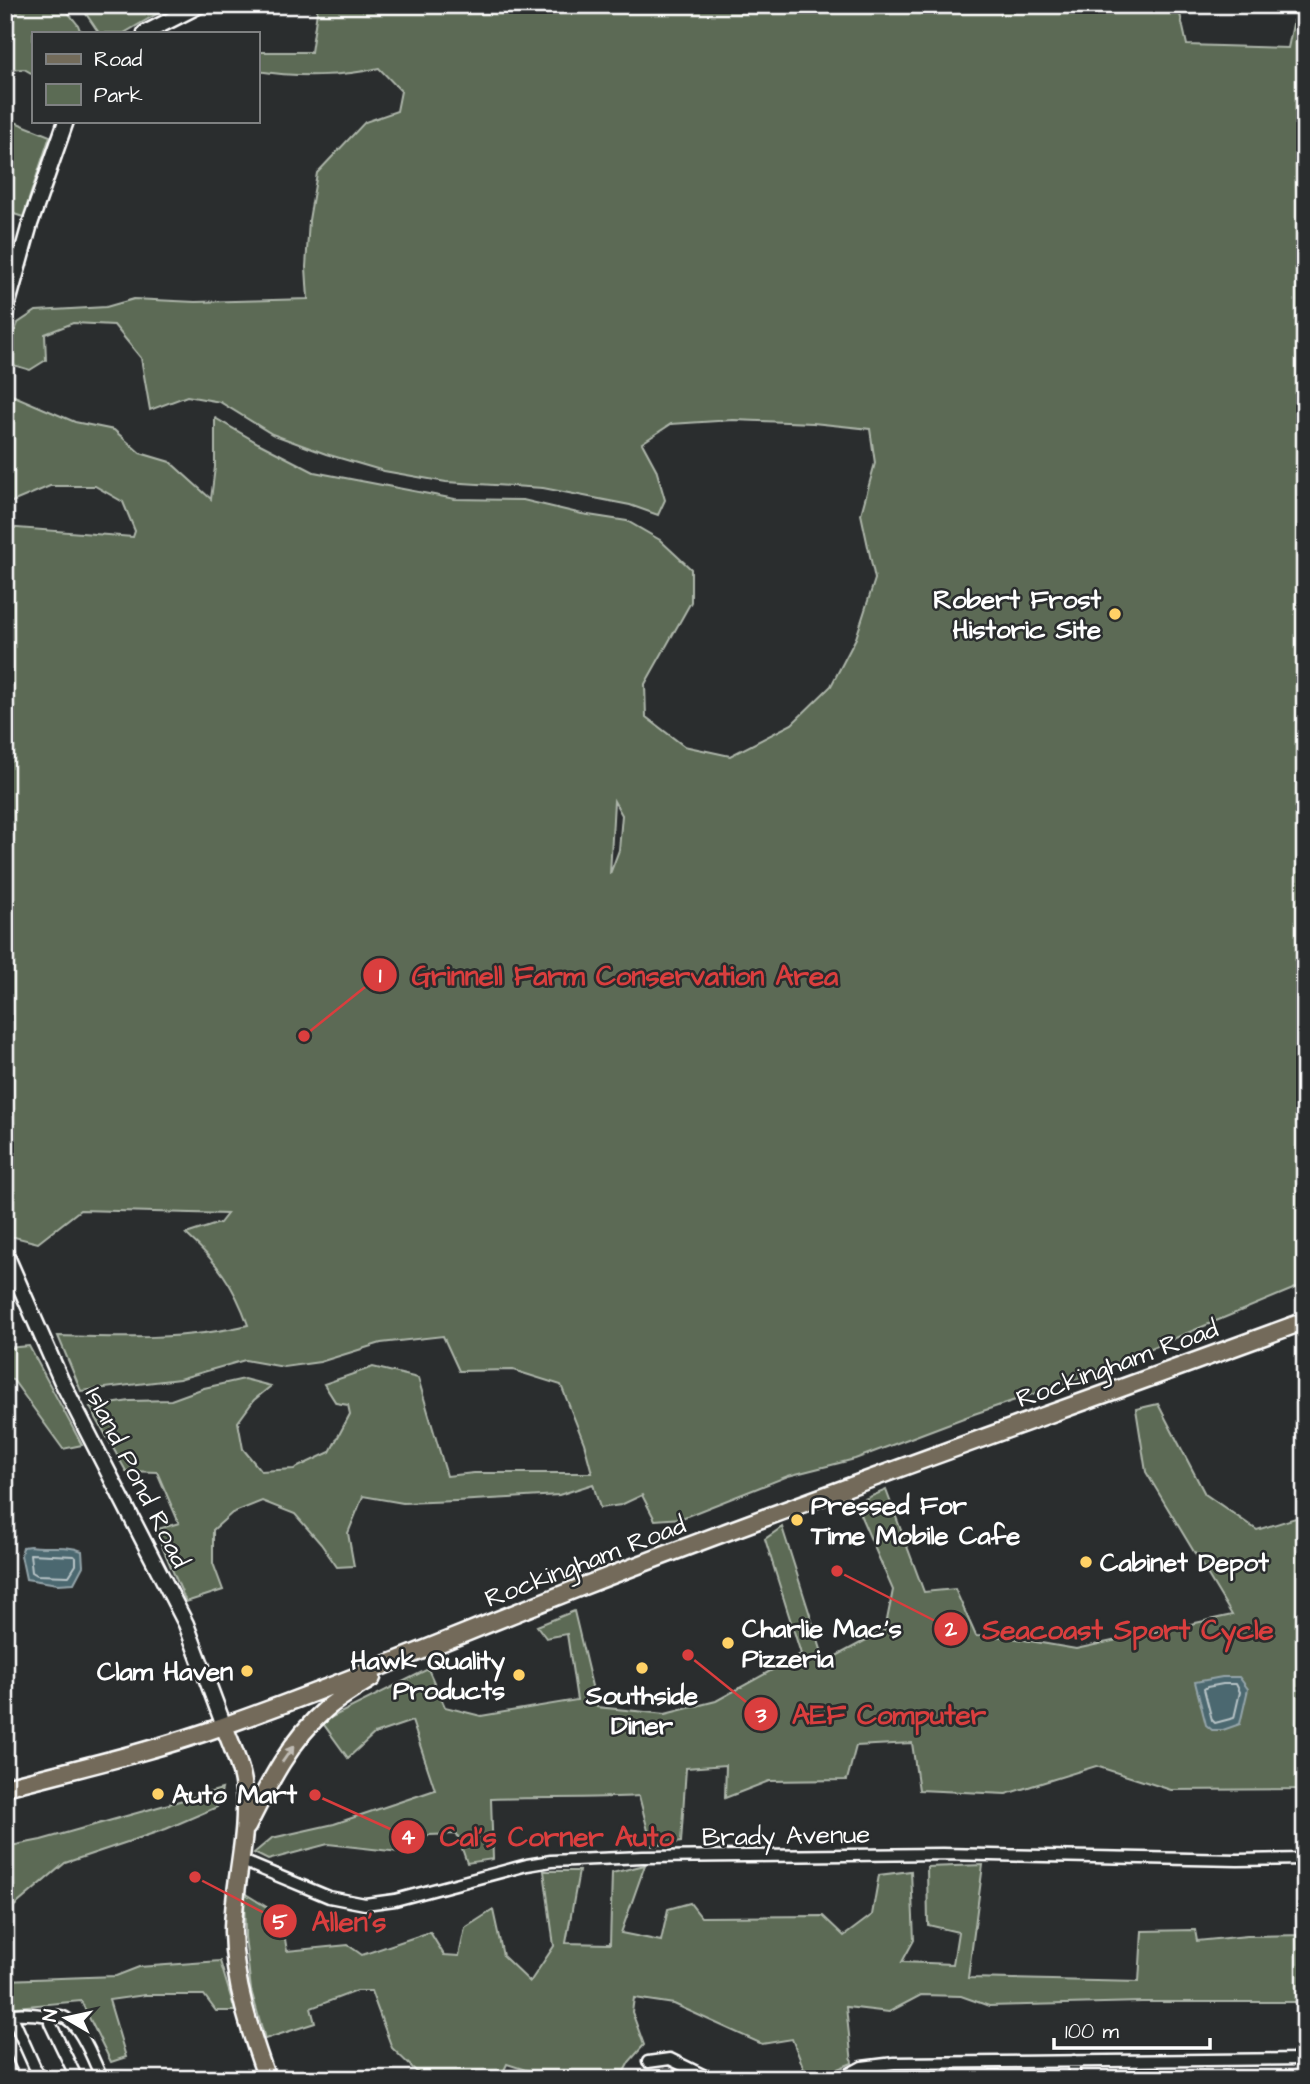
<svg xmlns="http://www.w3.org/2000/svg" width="1310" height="2084" font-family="'Architects Daughter',sans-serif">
<rect width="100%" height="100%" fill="#2a2d2e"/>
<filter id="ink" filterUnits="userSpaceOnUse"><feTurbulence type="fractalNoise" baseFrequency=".0143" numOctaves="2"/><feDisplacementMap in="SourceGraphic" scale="14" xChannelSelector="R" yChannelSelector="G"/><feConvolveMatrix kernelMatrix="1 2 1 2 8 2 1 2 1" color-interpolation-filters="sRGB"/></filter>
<g filter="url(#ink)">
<!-- green -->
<path fill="#5b6b54" stroke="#adb5aa" stroke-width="2" fill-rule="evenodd" d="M27,5H62L78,25L81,33H33V74L24,69L5,70V9L22,10Z
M80,5H172L124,33H99Z
M318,5H1178L1187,45L1288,48L1297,5H1305V1284L1077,1379L974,1414L855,1459L788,1476L682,1518L655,1520L642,1495L621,1505L600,1508L593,1484L559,1495L456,1501L403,1503L363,1496L348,1533L354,1566L337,1567L321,1544L295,1514L262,1501L232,1513L213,1530V1563L223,1590L186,1602L155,1530L179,1523L157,1472L126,1471L90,1407L130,1401L171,1400L204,1388L244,1379L271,1386L254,1400L238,1422L243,1449L261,1471L294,1469L330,1452L350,1414L348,1405L336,1403L324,1384L373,1367L418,1378L447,1476L474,1473H592L584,1443L561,1385L513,1370L459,1371L443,1336L381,1343L320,1362L284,1367L245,1360L179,1379L81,1391L58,1336C121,1338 187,1340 248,1325C234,1285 217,1262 186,1234L220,1223L227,1214L80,1210L38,1243L10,1236L5,1222V527L133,537L135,531L123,502L95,486H50L5,505V392L75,422L114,430L140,453L170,462L211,499L215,467V418L258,443L314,472L455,499L523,500L582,514L627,521L660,540L691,569V602L645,684L646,717L684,746L730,756L792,724L831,686L856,638L875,579L861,514L875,463L870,429L813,423L733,420L671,424L642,443L656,469L665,500L658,515L630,505L543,488L446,482L384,471L326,454L272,434L220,402L187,396L150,410L141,358L114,325L73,323L45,334L46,360L30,370L10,364L9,345L18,323L36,311L106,307L134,299L195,302L308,299L306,267L309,220L317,173L365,122L397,111L401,91L379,68C343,77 294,77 257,71V52H311ZM614,801L622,815L619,850L610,874Z
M5,118L50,136L23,217L5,211Z
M5,1346L7,1348L29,1346L82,1445L63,1449L13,1380L5,1377Z
M1158,1404L1205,1494L1257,1530L1305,1515V1789L1171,1790L1096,1766L1006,1794L919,1790L912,1743L856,1746L847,1780L769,1781L725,1798L726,1765L686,1768L681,1842L652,1846L639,1796C590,1799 541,1797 491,1799L493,1859L467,1863L457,1834L429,1835L408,1853L328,1844L268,1860L254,1853L272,1838L334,1824L435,1790L412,1721L374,1734L348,1758L322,1722L428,1669L445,1707L481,1716L577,1700L567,1634L546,1638L537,1626L574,1611L597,1707L665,1714L716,1701L801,1654L765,1539L782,1527L825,1662L885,1630L893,1590L855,1503L886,1490L924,1592L955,1589L976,1636L1006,1637L1076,1649L1232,1615L1146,1472L1136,1409Z
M222,1789L217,1807L166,1829L65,1863L5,1914V1847L41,1840Z
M645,1865L621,1933L661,1941L668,1909L690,1903L701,1917L823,1916L844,1936L872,1915L879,1875L911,1871L914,1940L902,1962L953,1964L958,1932L928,1925L927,1867L983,1865L968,1978L1139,1982L1142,1931L1195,1930L1197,1941L1247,1936L1305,1935V2002H1142L989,2006L961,1996L921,1995L889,2012L846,2007L852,2063L814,2079H808L792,2039L762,2044L674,2004L634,1998L632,2012L644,2045L629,2062L620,2079H554L507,2064L500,2079H415L417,2072L392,2048L371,1991H356L311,2008L315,2023L265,2039L251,1990L245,1937L244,1893L281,1916L287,1951L348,1945L362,1955L430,1932L444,1955L459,1956L465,1928L493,1910L503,1956L530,1982L554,1946L544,1871H579L566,1943L610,1944L612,1873Z
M220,1961L235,2011H216L204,1995H145L109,2000L126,2057L111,2062L81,2001L5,2008V1980L116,1976L139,1967Z"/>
<!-- water -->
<path fill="#4c6870" stroke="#94a4a9" stroke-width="2" d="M30,1546C47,1549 67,1544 82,1551L83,1566L74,1583L58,1584L26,1579L21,1555L23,1547Z
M1222,1677H1239L1248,1689L1240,1724L1223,1730H1212L1206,1725L1195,1682Z"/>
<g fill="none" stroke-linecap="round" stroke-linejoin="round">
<!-- shore -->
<path stroke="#b7c3c6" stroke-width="2" d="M30,1554L74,1556L76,1558V1565L69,1576L37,1575L32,1572Z
M1223,1684H1236L1240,1692L1234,1718L1215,1723L1212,1720L1204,1689L1207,1687Z"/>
<!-- street casing -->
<g stroke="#fff" stroke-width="15">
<path id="street" d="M240,1860L329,1897L365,1904L395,1900L527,1865L551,1861L643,1857L942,1854L1238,1860L1305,1859
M11,2014L40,2079
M5,2015C20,2012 35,2014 49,2016C53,2017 56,2015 60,2016C79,2019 94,2062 102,2079
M50,2017V2023L77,2079
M5,2059L14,2079
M648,2062L670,2059L711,2079
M840,2079L862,2067L894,2063L1305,2059
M1074,2079V2061"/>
</g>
<!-- secondary casing -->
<g stroke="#fff" stroke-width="19">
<path id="secondary" d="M145,33L200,5
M5,314L30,224L66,121
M5,1252L61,1380L186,1624L224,1726"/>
</g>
<!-- primary casing -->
<g stroke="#fff" stroke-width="21">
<path id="primary" d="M224,1726C231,1744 240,1763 243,1782C251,1832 233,1882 233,1932C234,1984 250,2031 267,2079
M5,1787C79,1768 154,1751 226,1725C346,1683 463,1633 581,1587C821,1494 1064,1410 1305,1321
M247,1827C268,1785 290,1740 326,1709C340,1697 356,1688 372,1678"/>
</g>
<!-- street -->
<use href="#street" stroke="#2a2d2e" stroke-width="10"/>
<!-- secondary -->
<use href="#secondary" stroke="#2a2d2e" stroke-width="14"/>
<!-- primary -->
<use href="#primary" stroke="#736b5a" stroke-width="16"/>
</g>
<!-- one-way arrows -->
<defs><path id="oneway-solid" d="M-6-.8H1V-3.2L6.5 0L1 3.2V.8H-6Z" transform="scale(1.75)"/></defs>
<use fill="#c0bcb5" href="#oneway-solid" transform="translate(288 1754) rotate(-55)"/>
</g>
<!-- markers -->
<g fill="#ffd166" stroke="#2a2d2e" stroke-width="2.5">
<circle cx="1115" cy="614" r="7"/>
<circle cx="797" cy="1520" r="7"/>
<circle cx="1086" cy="1562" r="7"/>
<circle cx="728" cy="1643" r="7"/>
<circle cx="642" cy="1668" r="7"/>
<circle cx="247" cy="1671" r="7"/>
<circle cx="519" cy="1675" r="7"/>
<circle cx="158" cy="1794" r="7"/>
</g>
<g text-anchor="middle" stroke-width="5" stroke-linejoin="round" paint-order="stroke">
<!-- poi labels -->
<g font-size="26" font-weight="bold" fill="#fff" stroke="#2a2d2e" text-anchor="start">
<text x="1101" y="608" text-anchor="end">Robert Frost<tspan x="1101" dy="30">Historic Site</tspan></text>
<text x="811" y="1514">Pressed For<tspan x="811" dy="30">Time Mobile Cafe</tspan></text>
<text x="1100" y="1571">Cabinet Depot</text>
<text x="742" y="1637">Charlie Mac's<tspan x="742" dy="30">Pizzeria</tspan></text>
<text x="505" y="1669" text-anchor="end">Hawk Quality<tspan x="505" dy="30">Products</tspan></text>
<text x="233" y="1680" text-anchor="end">Clam Haven</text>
<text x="642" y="1704" text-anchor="middle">Southside<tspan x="642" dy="30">Diner</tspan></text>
<text x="172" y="1803">Auto Mart</text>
</g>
<!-- street labels -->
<g font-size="26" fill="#fff" stroke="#2a2d2e">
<text transform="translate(1117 1363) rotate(-20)" y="9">Rockingham Road</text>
<text transform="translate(138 1477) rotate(63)" y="9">Island Pond Road</text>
<text transform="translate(585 1561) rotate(-21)" y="9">Rockingham Road</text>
<text transform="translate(786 1835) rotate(-1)" y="9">Brady Avenue</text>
</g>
</g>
<!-- callouts -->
<path fill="none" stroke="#da3e3e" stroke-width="2.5" d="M304 1036L380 975M837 1571L951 1629M688 1655L761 1714M315 1795L408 1837M195 1877L280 1921"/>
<g fill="#da3e3e" stroke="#2a2d2e" stroke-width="2.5">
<circle cx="304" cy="1036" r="7"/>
<circle cx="837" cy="1571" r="7"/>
<circle cx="688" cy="1655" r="7"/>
<circle cx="315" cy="1795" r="7"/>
<circle cx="195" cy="1877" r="7"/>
<circle cx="380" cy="975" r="18"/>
<circle cx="951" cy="1629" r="18"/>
<circle cx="761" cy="1714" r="18"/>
<circle cx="408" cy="1837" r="18"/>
<circle cx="280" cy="1921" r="18"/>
</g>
<g font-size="21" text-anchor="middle" font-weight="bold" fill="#fff">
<text x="380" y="982">1</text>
<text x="951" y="1636">2</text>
<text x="761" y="1722">3</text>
<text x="408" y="1844">4</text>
<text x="280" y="1929">5</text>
</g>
<g font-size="28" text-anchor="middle" font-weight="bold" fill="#da3e3e" stroke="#2a2d2e" stroke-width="5" stroke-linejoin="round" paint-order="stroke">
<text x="625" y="985">Grinnell Farm Conservation Area</text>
<text x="1128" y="1639">Seacoast Sport Cycle</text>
<text x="889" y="1724">AEF Computer</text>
<text x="557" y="1846">Cal's Corner Auto</text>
<text x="349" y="1931">Allen's</text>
</g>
<!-- margin -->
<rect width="1310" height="2084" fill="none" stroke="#2a2d2e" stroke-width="28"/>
<rect x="14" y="14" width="1282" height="2056" fill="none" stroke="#fff" stroke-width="2.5" filter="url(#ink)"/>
<!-- legend -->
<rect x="32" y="32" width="228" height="91" fill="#2a2d2e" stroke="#7f8182" stroke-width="2"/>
<rect x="46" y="54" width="35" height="10" fill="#736b5a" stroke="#7f8182" stroke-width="2"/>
<text x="94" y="66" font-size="21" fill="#ffffff">Road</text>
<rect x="46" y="84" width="35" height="21" fill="#5b6b54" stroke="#7f8182" stroke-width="2"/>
<text x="94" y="102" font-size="21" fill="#ffffff">Park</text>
<!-- north arrow -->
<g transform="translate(66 2018) rotate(279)" stroke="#2a2d2e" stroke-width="5" paint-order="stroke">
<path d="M0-5L12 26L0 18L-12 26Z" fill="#ffffff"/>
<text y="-10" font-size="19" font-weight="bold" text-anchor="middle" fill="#ffffff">N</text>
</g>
<!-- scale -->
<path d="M1054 2038v10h156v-10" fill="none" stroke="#ffffff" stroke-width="3.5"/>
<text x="1065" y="2038" font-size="21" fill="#ffffff" stroke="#2a2d2e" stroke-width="5" paint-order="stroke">100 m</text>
</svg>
